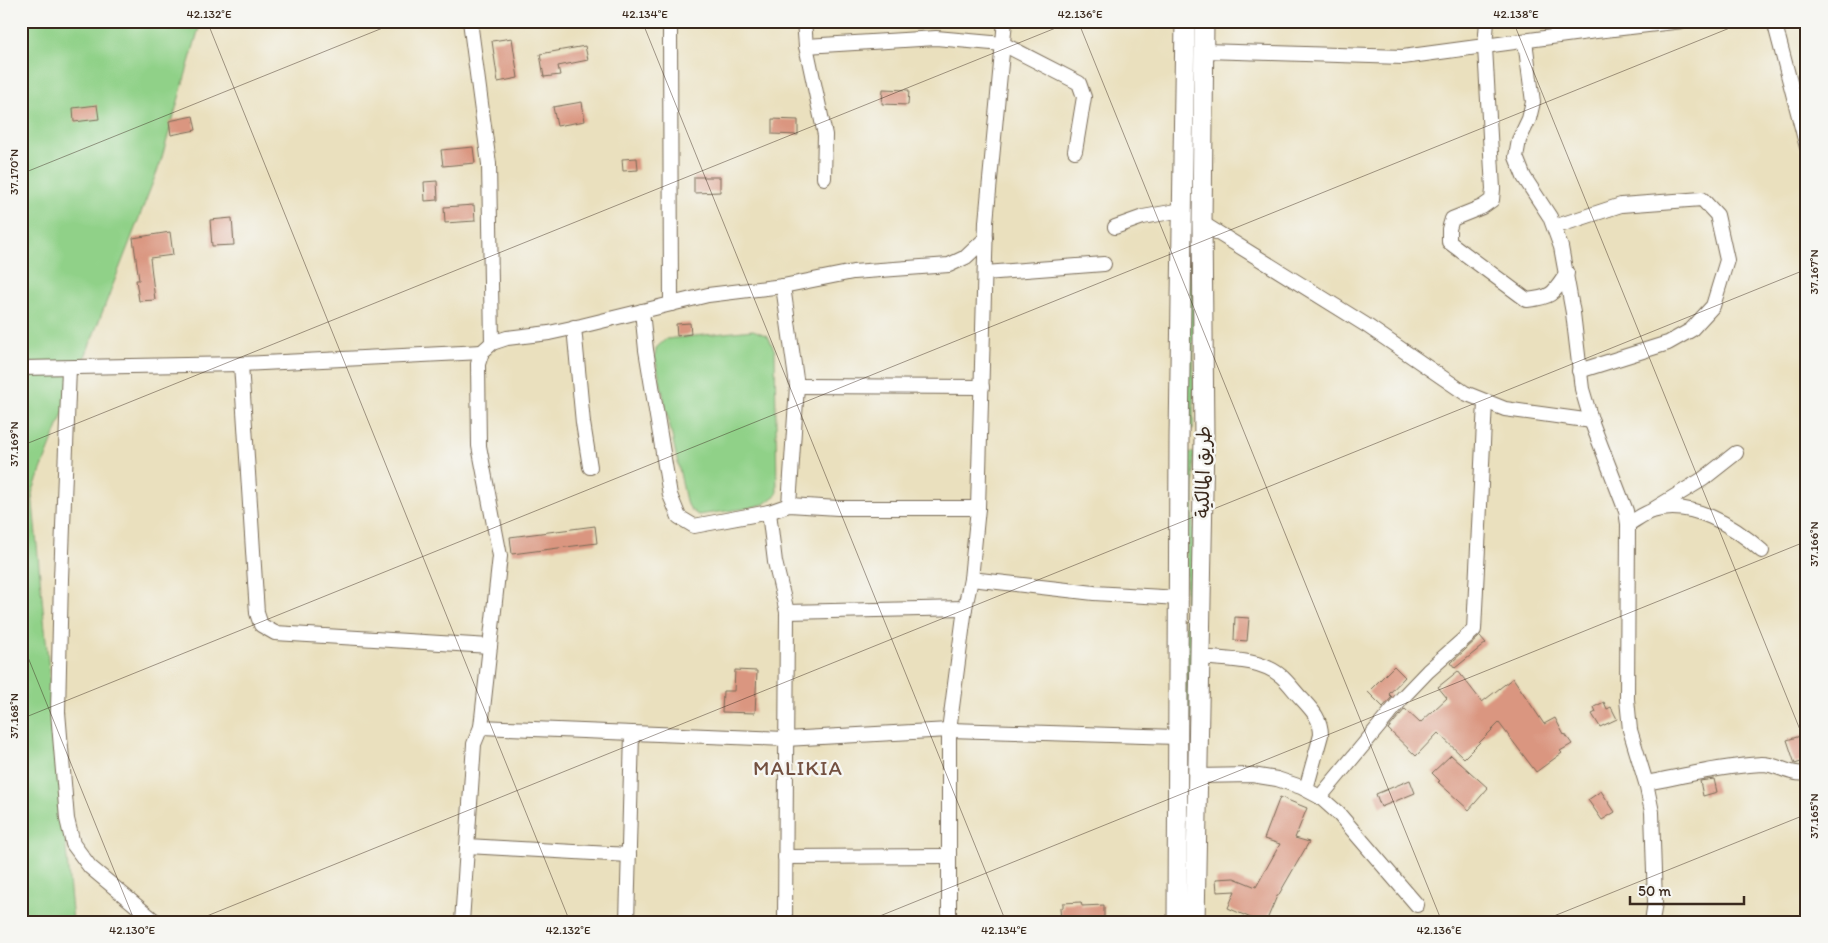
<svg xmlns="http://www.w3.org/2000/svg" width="1828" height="943" font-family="Itim,'Playpen Sans Arabic',sans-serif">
  <rect width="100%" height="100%" fill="#f6f6f2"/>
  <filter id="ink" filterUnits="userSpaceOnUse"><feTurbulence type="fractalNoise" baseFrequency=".02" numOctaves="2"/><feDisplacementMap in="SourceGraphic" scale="10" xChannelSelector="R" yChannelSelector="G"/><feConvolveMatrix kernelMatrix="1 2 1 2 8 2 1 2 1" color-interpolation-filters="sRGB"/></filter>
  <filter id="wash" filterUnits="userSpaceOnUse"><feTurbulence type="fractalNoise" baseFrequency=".0096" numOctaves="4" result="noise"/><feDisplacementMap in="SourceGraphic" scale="20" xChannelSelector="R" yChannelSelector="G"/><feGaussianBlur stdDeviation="1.12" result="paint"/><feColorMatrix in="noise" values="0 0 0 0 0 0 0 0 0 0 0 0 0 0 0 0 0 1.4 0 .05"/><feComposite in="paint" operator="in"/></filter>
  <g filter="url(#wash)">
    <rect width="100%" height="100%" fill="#eae0be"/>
    <g fill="#90d188" stroke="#667e53">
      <path d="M21,21H201L160,164L32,493L73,922H21Z"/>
      <path d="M1191,31H1196L1193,429H1187Z"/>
      <path d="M753,330L768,336L775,351L777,494L764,504L749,508L698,515L691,510L686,501L655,357L656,348L666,339Z"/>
      <path d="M1187,452L1194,453L1190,884H1184Z"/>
    </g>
    <g id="blocks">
      <g fill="#da9680">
        <path d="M512,38L518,78L498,82L492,41Z"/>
        <path d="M585,46L588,60L558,66L560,75L544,77L540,54Z"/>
        <path d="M883,89L909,90L908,105L882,104Z"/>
        <path d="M582,102L585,121L557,126L553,107Z"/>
        <path d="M97,105L99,119L74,122L73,108Z"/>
        <path d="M193,116L196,130L171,135L169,121Z"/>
        <path d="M772,119L798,120V135L772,134Z"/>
        <path d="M473,147L475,163L443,166L441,150Z"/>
        <path d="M637,158L638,170L623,171L622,159Z"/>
        <path d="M694,177H720V192L694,193Z"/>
        <path d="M437,181L438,200L425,201L424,182Z"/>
        <path d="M474,205L475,221L445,223L444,207Z"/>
        <path d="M232,218L234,245L212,246L210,220Z"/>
        <path d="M170,232L173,255L150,258L155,300L139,301L136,280H139L133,238Z"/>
        <path d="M690,323L691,334L677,336L676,324Z"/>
        <path d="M595,526L597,543L512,554L510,537Z"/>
        <path d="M1235,617L1249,618L1247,641L1234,640Z"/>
        <path d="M1480,636L1486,643L1455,668L1451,663Z"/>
        <path d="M1394,666L1405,677L1389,694L1392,697L1383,707L1368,692Z"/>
        <path d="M735,670L757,671L755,713L722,712L723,691H734Z"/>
        <path d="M1458,671L1482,702L1513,678L1544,724L1555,718L1564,735L1565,734L1572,744L1560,751L1562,753L1536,772L1499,723L1464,758L1438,733L1416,756L1388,729L1405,709L1420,723L1447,698L1438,687Z"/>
        <path d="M1604,702L1607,709L1611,707L1617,719L1600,727L1592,714L1596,712L1594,707Z"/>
        <path d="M1807,734V760L1795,764L1787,740Z"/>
        <path d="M1451,755L1488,788L1469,810L1438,782L1440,781L1432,773Z"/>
        <path d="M1714,779L1717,792L1703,796L1700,781Z"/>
        <path d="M1410,780L1415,793L1381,807L1376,794Z"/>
        <path d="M1601,791L1615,812L1602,820L1588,800Z"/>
        <path d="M1280,797L1307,808L1295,838L1309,842L1278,896H1277L1266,922H1260L1228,908L1235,891L1217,892L1216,879L1234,878L1256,887L1280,844L1264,839Z"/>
        <path d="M1081,902L1082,906L1104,905V922H1061L1060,908H1063V903Z"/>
      </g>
    </g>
  </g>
  <g filter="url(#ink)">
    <use href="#blocks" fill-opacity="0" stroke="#786a56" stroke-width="1"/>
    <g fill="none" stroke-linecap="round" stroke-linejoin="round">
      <g stroke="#786a56" stroke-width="16">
        <g id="street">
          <path d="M470,21L489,164L492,343"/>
          <path d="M670,21L671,304"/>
          <path d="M804,21L806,46L936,38L1003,44L1079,83L1084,97L1075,151"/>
          <path d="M1487,21L1485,47L1493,189L1492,200L1482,207L1452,219L1449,229V242L1527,300C1553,297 1553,294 1567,273"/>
          <path d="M1774,21L1807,147"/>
          <path d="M1525,41L1533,102L1529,119L1519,140L1516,157L1524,177L1550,217L1561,247L1573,313L1582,389L1592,423L1626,511L1628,524L1627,699L1630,730L1646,783L1652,812L1655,902L1652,922"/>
          <path d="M806,46L825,135L824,178"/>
          <path d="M1204,51L1403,57L1596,31L1682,21"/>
          <path d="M1202,223L1366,325L1465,393L1505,409L1592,421"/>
          <path d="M1115,227L1143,217L1182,210"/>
          <path d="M1554,227L1621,205L1702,199L1717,215L1727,260L1713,306L1691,330L1668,343L1579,371"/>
          <path d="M986,238L966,257L949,265L853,272L783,286L708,295L581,326L549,333L507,338L492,343L482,352L478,364L479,446L500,556L481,727L785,739L949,730L1177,737"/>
          <path d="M985,273L1104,264"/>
          <path d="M783,286L797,386L789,505"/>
          <path d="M642,311L646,350L670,495L679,517L694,526L769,512L789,505L838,508H978"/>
          <path d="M574,327L583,423L590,467"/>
          <path d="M241,364L257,613L261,625L275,633L490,646"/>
          <path d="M21,368L241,364L482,352"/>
          <path d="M69,368L61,579L58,712L67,819L73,844L90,867L156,922"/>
          <path d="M797,386L982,387"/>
          <path d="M1654,509L1703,479L1736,453"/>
          <path d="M769,512L775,562L787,612L785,922"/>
          <path d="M1628,524C1636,520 1644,513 1652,511C1692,499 1734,526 1762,551"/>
          <path d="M971,579L1094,593L1179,598"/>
          <path d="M787,612L965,608"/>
          <path d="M1200,657C1226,660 1260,658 1281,676C1289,683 1295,692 1302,699C1313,711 1321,719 1321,735L1306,789"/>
          <path d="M1197,776L1252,775L1277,779L1301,787L1320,797L1338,813L1417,905"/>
          <path d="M1646,783C1684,776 1723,766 1762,764C1778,764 1790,776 1807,773"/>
          <path d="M1320,797L1404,696L1428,671L1474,630L1485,402"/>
          <path d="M467,846L629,855"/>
          <path d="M785,857L949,856"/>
          <path d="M462,922L474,744L481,727"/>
          <path d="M627,922L632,733"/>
          <path d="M949,922V730L965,608L971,579L978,508L986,222L1005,21"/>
        </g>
      </g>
      <g stroke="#786a56" stroke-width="21">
        <g id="secondary">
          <path d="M1177,922L1179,438L1185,21"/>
          <path d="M1195,922L1204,438L1202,223L1204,21"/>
        </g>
      </g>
      <use href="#street" stroke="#fff" stroke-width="14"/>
      <use href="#secondary" stroke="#fff" stroke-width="19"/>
    </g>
  </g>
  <path fill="none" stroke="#3b2a1e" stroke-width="1" stroke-opacity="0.45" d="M207,21L570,922M642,21L1006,922M1078,21L1442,922M1513,21L1807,747M21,174L400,21M21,446L1073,21M21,640L135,922M21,719L1747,21M192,922L1807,269M865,922L1807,541M1539,922L1807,814"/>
  <g text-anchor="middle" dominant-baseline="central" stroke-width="5" stroke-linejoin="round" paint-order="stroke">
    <g font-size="19" fill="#3b2a1e" stroke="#f6f6f2">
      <text transform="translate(1203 472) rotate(-89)">طريق المالكية</text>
    </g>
    <g font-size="21" letter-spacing="1" fill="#735040" stroke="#f6f6f2">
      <text x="798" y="767">MALIKIA</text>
    </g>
  </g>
  <rect width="1828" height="943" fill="none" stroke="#f6f6f2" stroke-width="55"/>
  <path d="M1630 896v8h114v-8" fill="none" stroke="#3b2a1e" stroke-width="2.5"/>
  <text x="1638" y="896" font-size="15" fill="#3b2a1e" stroke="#f6f6f2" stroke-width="4" paint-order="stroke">50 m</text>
  <rect x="28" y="28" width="1772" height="888" fill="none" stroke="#3b2a1e" stroke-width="2"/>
  <g font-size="12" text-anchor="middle" fill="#3b2a1e">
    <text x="209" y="18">42.132°E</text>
    <text x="645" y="18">42.134°E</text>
    <text x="1080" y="18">42.136°E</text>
    <text x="1516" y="18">42.138°E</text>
    <text transform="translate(14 172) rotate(-90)" y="4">37.170°N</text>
    <text transform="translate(1814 272) rotate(-90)" y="4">37.167°N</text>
    <text transform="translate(14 444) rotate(-90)" y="4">37.169°N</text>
    <text transform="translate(1814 544) rotate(-90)" y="4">37.166°N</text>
    <text transform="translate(14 716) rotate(-90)" y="4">37.168°N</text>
    <text transform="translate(1814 816) rotate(-90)" y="4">37.165°N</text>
    <text x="132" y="934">42.130°E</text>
    <text x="568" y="934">42.132°E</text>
    <text x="1004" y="934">42.134°E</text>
    <text x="1439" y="934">42.136°E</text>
  </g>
</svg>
